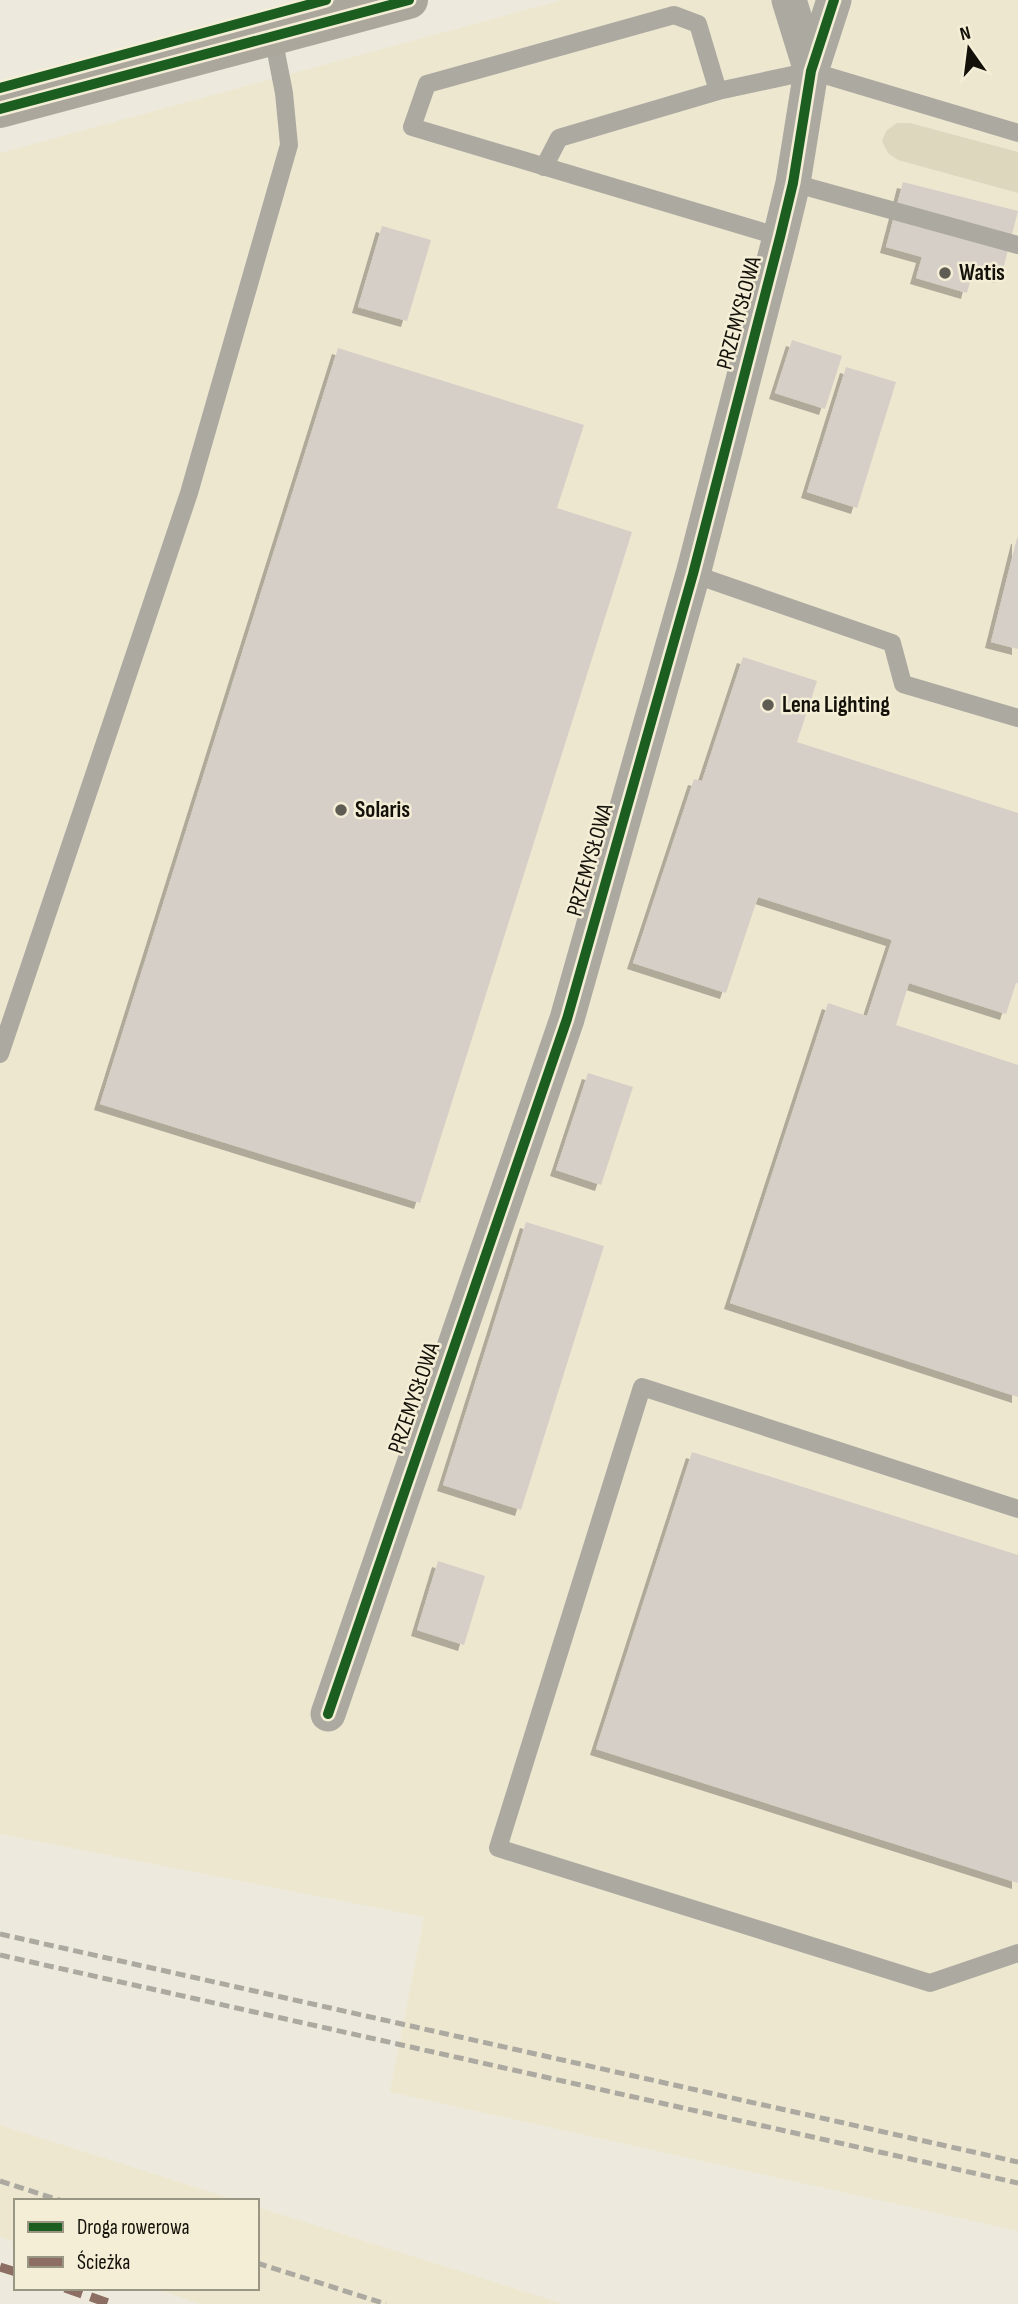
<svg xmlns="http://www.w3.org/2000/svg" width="1018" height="2304" font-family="'Sofia Sans Condensed',sans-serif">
  <defs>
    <filter id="shadow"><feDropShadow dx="-6" dy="6" stdDeviation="0" flood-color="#0004"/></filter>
  </defs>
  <rect width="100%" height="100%" fill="#edeadd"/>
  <g fill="#ede7d0">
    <path d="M562,0H1018V2231L390,2092L424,1917L0,1834V153Z"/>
    <path d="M0,2125L239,2201H16V2242L0,2237Z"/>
    <path d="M257,2207L564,2304H201L154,2288H257Z"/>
  </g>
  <path fill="#ddd7be" d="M897,123H910L1018,152V193L898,160L888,153L882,141L886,131Z"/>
  <g fill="#d5cfc7" filter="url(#shadow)">
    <path d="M903,182L1018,211L1001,277L973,270L967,293L916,278L922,257L886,247Z"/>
    <path d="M382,226L431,240L407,321L358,307Z"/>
    <path d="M792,340L842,356L825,409L775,393Z"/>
    <path d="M338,348L584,425L557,508L632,532L420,1203L100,1104Z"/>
    <path d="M846,367L896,382L857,508L807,492Z"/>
    <path d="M1017,538H1018V649L991,642Z"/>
    <path d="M743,657L817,681L797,742L1018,813V983H1016L1006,1014L909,983L896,1025L1018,1065V1397L730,1303L828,1003L867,1016L892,940L758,897L726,993L633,963L694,779L702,781Z"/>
    <path d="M588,1073L633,1087L601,1185L556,1170Z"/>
    <path d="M526,1222L604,1246L521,1510L443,1485Z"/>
    <path d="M692,1452L1018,1555V1883L596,1749Z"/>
    <path d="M438,1561L485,1576L464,1645L417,1630Z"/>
  </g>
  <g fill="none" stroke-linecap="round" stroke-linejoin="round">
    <g stroke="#aca9a1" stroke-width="18">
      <path d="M718,91L698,24L674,15L427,84L412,127L780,237"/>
      <path d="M544,167L559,138L718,91L811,71L1018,133"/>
      <path d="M793,183L1018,245"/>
      <path d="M693,574L892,643L903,684L1018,718"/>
      <path d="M0,1054L189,493L289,145L284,93L273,37"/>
      <path d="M1018,1509L642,1387L498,1848L930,1983L1018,1953"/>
    </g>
    <g stroke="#aca9a1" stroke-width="35">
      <path d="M789,0L811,71"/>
      <path d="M328,1714L567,1019L693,574L780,237L793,183L811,71L834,0"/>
    </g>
    <path stroke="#aca79d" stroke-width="38" d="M0,109L409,0"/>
    <g stroke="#aca9a1" stroke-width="5" stroke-dasharray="10 5" stroke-linecap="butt">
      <path d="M0,1934L1018,2162"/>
      <path d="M0,1955L1018,2183"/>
      <path d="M0,2181L62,2201"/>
      <path d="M257,2263L386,2304"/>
    </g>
    <g stroke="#8d6e63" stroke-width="9" stroke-dasharray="18 9" stroke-linecap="butt">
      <path d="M0,2267L16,2272"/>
      <path d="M65,2288L111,2304"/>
    </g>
    <g stroke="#f4eed6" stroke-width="15">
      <g id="cycleway">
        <path d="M0,88L326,0"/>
        <path d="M0,109L409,0"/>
        <path d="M328,1714L567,1019L693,574L780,237L793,183L811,71L834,0"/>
      </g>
    </g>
    <use href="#cycleway" stroke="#1b5e20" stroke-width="10"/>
  </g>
  <g fill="#5f5d53" stroke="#f4eed6" stroke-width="2.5">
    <circle cx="945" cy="273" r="7"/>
    <circle cx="768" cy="705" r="7"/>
    <circle cx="341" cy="810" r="7"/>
  </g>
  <g text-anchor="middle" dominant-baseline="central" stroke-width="5" stroke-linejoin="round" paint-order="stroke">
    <g font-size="23" font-weight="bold" fill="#131109" stroke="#f4eed6" text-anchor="start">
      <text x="959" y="273">Watis</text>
      <text x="782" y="705">Lena Lighting</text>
      <text x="355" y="810">Solaris</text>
    </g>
    <g font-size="23" fill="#131109" stroke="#f4eed6">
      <text transform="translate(739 313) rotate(-75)">PRZEMYSŁOWA</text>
      <text transform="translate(590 860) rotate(-74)">PRZEMYSŁOWA</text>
      <text transform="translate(414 1398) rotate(-71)">PRZEMYSŁOWA</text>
    </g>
  </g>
  <rect x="14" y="2199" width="245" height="91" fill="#f4eed6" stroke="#9a9684" stroke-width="2"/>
  <rect x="28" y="2222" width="35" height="10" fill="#1b5e20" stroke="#9a9684" stroke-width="2"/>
  <text x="77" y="2234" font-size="21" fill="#131109">Droga rowerowa</text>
  <rect x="28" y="2257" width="35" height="10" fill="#8d6e63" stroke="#9a9684" stroke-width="2"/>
  <text x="77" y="2269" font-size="21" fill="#131109">Ścieżka</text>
  <g transform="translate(969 49) rotate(346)" stroke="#f4eed6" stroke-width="5" paint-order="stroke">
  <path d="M0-5L12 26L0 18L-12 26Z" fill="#131109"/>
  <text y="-10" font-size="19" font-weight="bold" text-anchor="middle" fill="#131109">N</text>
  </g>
</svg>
